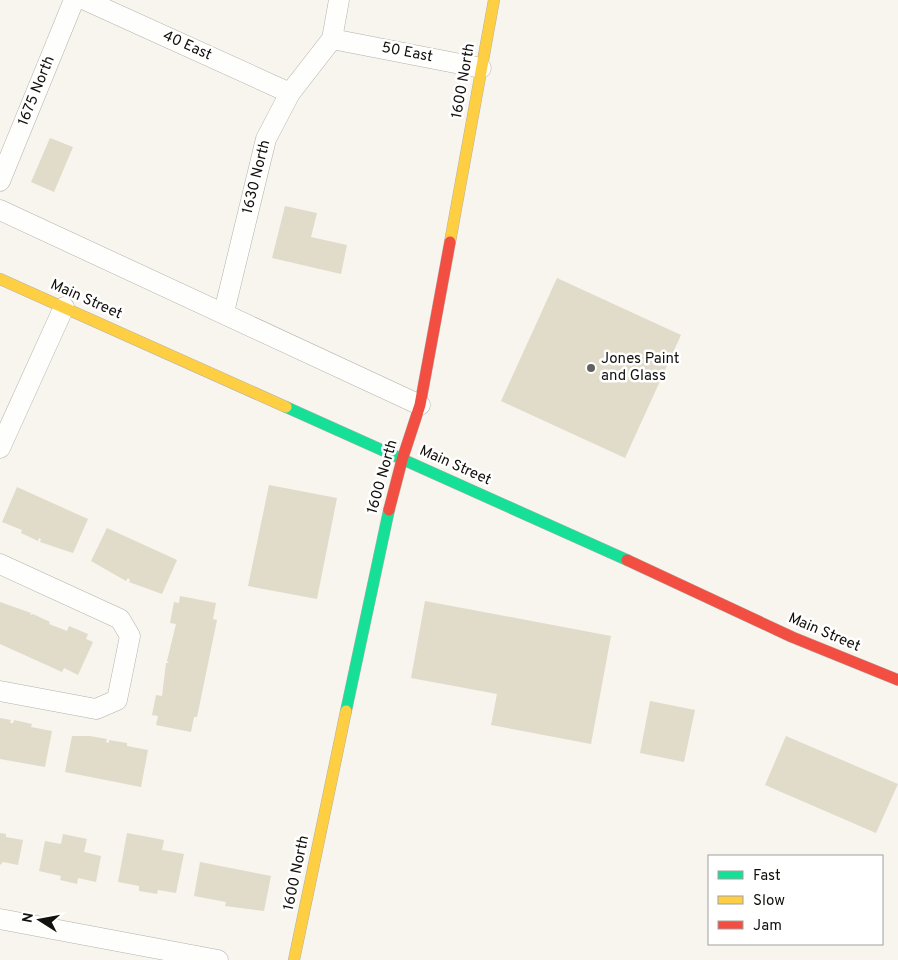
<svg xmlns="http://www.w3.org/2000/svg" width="898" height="960" font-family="Overpass,sans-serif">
  <rect width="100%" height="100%" fill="#f8f5ee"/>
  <g fill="#e1dbca">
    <path d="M50,138L73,147L54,192L31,182Z"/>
    <path d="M285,206L317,213L311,237L347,245L341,274L272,258Z"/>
    <path d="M557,278L681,335L625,458L501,401Z"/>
    <path d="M269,485L337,498L317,599L248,586Z"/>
    <path d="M17,487L88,519L73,553L40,542L41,539L39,538L38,541L21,533L22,530L2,522Z"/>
    <path d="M107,528L177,560L162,594L129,582L130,580L128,578L126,581L91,561Z"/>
    <path d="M180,596L216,603L213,619L217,620L197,717H194L191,732L156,725L158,716L152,715L156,695L162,696L166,663H169L167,661L176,624L170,623L174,602L179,603Z"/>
    <path d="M425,601L611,636L591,744L491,725L497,694L411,678Z"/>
    <path d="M0,602L31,613L30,615L33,614L50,622L49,624L67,631L69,626L88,634L86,639L93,642L78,675L64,668L62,672L0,644Z"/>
    <path d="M650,701L695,710L684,762L640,753Z"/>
    <path d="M0,718L11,720L10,723H13L14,720L32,724L31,727L52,731L45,767L0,759Z"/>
    <path d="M72,736H90L107,739L106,742L109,743V740L127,743V746L148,750L141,787L65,772Z"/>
    <path d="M786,736L898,784L876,833L765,785Z"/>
    <path d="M0,833L6,834V837L23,840L18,865L3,862L0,865Z"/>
    <path d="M127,833L164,840L162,850L184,854L176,893L158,890L157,894L139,891V886L118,882Z"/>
    <path d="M63,834L87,839L84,852L101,856L96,882L78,878L77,884L60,880L61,876L39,871L45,841L61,844Z"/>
    <path d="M200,862L271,876L264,911L225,906L226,902L194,896Z"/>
  </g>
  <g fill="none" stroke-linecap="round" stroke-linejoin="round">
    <g stroke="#b3b1ab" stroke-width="21">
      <g id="street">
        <path d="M85,0L290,93"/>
        <path d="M332,39L481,68"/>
        <path d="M0,181L74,0"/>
        <path d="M0,210L420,405"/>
        <path d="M224,312L266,139L290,93L332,39L339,0"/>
        <path d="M0,448L64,307"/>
        <path d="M0,564L120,619L130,636L117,700L96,709L0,691"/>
        <path d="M0,919L218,960"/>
      </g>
    </g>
    <g stroke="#b3b1ab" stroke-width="12">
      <g id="fast">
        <path d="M286,407L627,560"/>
        <path d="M346,711L389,510"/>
      </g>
    </g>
    <g stroke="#b3b1ab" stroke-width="12">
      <g id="slow">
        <path d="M450,242L494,0"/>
        <path d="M0,279L286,407"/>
        <path d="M294,960L346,711"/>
      </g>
    </g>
    <g stroke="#b3b1ab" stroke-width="12">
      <g id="jam">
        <path d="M389,510L402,460L420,405L450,242"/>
        <path d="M627,560L792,637L898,680"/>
      </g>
    </g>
    <use href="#street" stroke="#fefefc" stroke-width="20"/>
    <use href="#fast" stroke="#16e098" stroke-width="11"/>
    <use href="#slow" stroke="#ffcf43" stroke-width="11"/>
    <use href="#jam" stroke="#f24e42" stroke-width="11"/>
  </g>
  <circle fill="#62615c" stroke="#fff" stroke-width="2" cx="591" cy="368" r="5"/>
  <g text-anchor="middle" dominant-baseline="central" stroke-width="5" stroke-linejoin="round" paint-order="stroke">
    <g font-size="15" fill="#12110d" stroke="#fff">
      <text transform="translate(187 46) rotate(24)">40 East</text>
      <text transform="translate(407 53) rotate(11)">50 East</text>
      <text transform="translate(464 81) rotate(-80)">1600 North</text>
      <text transform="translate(37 91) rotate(-68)">1675 North</text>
      <text transform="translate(257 177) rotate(-76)">1630 North</text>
      <text transform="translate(86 300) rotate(24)">Main Street</text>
      <text transform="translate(455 466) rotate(24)">Main Street</text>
      <text transform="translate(383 477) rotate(-74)">1600 North</text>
      <text transform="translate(824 633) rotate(23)">Main Street</text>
      <text transform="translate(297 873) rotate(-78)">1600 North</text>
    </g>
    <g font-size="15" fill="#12110d" stroke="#fff" text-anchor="start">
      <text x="601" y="359">Jones Paint<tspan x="601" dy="17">and Glass</tspan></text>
    </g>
  </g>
  <rect x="708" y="855" width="175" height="90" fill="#ffffff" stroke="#a0a09e"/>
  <rect x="718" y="871" width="25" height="8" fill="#16e098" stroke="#a0a09e"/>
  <text x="753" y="880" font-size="15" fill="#12110d">Fast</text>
  <rect x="718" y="896" width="25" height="8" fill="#ffcf43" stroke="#a0a09e"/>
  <text x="753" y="905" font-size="15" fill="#12110d">Slow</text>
  <rect x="718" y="921" width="25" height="8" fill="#f24e42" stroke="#a0a09e"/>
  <text x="753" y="930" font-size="15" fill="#12110d">Jam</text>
  <g transform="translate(40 920) rotate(281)" stroke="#ffffff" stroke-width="4" paint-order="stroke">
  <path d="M0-4L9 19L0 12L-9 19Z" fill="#12110d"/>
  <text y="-8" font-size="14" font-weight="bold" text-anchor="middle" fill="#12110d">N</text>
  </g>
</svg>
